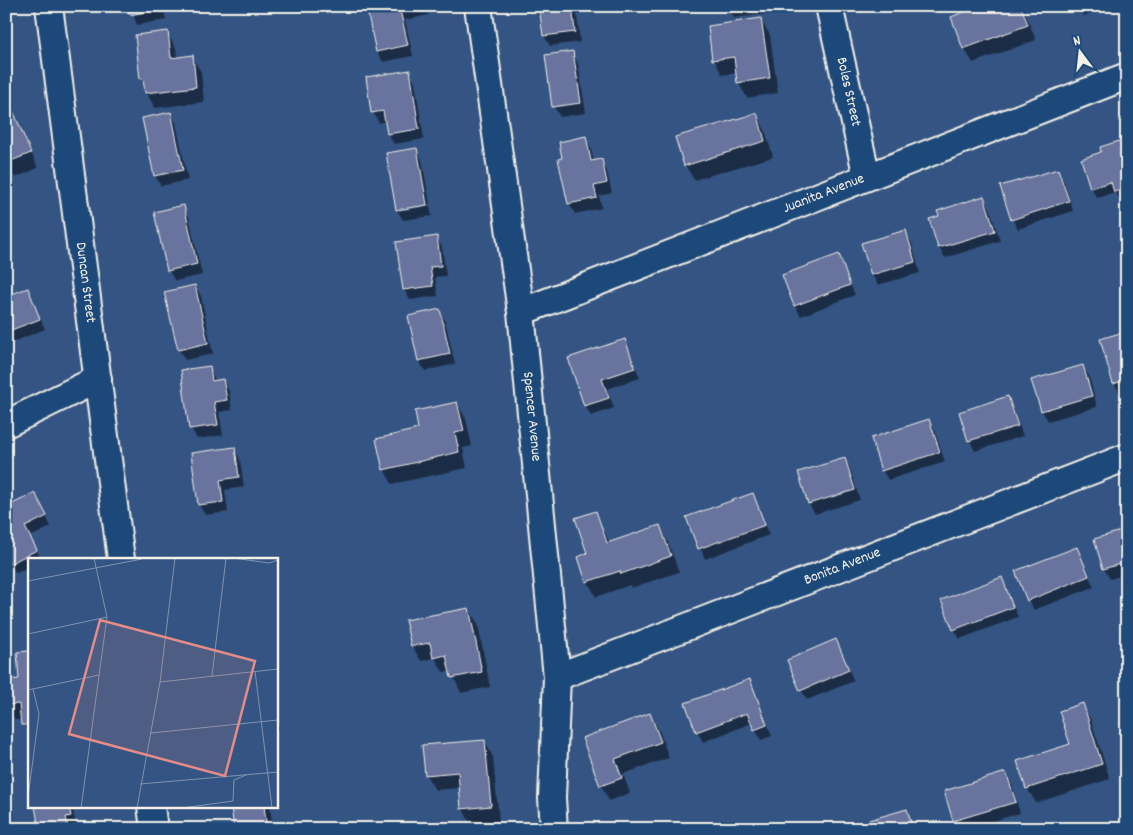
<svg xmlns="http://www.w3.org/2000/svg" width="1133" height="835" font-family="Dekko,sans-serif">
  <rect width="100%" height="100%" fill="#345584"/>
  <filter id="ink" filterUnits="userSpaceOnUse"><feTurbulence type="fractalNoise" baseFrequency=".02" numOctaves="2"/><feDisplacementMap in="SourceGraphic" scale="10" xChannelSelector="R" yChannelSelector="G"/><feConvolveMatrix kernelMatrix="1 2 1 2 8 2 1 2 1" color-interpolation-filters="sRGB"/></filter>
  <g filter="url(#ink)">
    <g fill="#0007">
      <path d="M130,6H163L166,20L137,25Z"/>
      <path d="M367,6H427L428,15L405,20L413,56L383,62L377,52Z"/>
      <path d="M540,6H576L580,42L550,46L544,36Z"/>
      <path d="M728,6H764L765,14L734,18Z"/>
      <path d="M983,6H1033L1024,10L1036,40L973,63L964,48Z"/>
      <path d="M1078,6H1114L1083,16Z"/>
      <path d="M761,20L770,35L778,93L747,98L738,82L737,73L722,75L714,59Z"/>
      <path d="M167,33L176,48L177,58L192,57L201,72L204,102L155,108L146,92L141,79Z"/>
      <path d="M572,53L578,63L586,113L560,117L554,107Z"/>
      <path d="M409,72L415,82L424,139L394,144L388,134L386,121L379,123L373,112Z"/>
      <path d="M6,94L38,168L15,178L6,161Z"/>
      <path d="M170,113L176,123L188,180L161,186L155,176Z"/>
      <path d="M757,115L765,130L773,157L694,180L685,165Z"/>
      <path d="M585,138L591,148L594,162L601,160L607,171L612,193L599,196L602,208L575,214L569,204L560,160L564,159Z"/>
      <path d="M1125,141L1127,200L1121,202L1115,192L1097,198L1091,188L1082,159L1103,153Z"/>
      <path d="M417,150L422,160L430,204L399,209V211L430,206L432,216L403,220L397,210L388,154Z"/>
      <path d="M1058,171L1064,181L1073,211L1018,229L1012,219Z"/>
      <path d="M984,198L990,208L1000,241L945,258L939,248Z"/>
      <path d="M183,207L189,217L202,275L175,281L169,271L155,213Z"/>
      <path d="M905,231L911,241L920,273L878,285L872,275L863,244Z"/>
      <path d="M436,237L442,247L446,276L435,277L438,296L410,300L404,290L397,243Z"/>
      <path d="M838,256L855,295L801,316L795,306Z"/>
      <path d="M195,286L201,296L213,354L185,360L179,350L166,293Z"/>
      <path d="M27,289L45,329L6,345V298Z"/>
      <path d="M439,310L445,320L455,364L425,371L419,361Z"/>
      <path d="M1127,332V398L1123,399L1114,383Z"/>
      <path d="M625,340L640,378L607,389L614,408L591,416L585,406L569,359Z"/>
      <path d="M1083,366L1089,376L1097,407L1048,421L1042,411L1033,381Z"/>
      <path d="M209,367L216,382L223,380L229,391L232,410L219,412L223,435L197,439L191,428Z"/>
      <path d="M1008,397L1013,408L1023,436L975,451L970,441L960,413Z"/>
      <path d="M457,403L466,419L472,446L463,448L467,468L392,484L384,469L420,430Z"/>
      <path d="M929,421L935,431L945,462L888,480L882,470Z"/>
      <path d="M235,449L240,459L244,487L225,490L228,512L205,515L199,505L192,454Z"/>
      <path d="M845,459L850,469L860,500L815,514L809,504L800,473Z"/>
      <path d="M752,494L769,535L705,559L688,518Z"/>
      <path d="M41,505L51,527L30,537L41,559H29V567L16,573L10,563L6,509Z"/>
      <path d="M595,512L610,544L660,526L668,542L679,572L631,588L630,585L596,597L588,582L579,557L589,554Z"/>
      <path d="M1127,530V574L1110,579L1104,569Z"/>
      <path d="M1076,548L1094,587L1034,610L1028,600Z"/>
      <path d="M1002,579L1018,617L960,639L954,629Z"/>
      <path d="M469,609L478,624L490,687L461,693L451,671L443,672L435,658L421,661L412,646L407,621Z"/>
      <path d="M836,641L854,681L807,700L801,690Z"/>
      <path d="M29,652V735L22,720H15L6,702L21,680Z"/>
      <path d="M750,681L772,736L761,740L752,723L703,742L697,731Z"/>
      <path d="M1082,705L1091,720L1110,779L1036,803L1027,788L1071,744Z"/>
      <path d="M276,713L279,729H276Z"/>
      <path d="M650,715L659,730L669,758L623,774L630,793L609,801L601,785L584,738Z"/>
      <path d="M485,741L493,757L499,821L471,824L462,808L460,788L435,790L426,775Z"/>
      <path d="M1006,774L1012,784L1020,813L967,829H959L946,792Z"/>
      <path d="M36,806H72L76,826L71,829H40Z"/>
      <path d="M232,806H270L273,829H235Z"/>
      <path d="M906,811L914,829H847Z"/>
    </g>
    <g fill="#67739e" stroke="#f4f1e8">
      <path d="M128,6H160L161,9L130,15Z"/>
      <path d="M366,6H415L400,10L408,45L376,52Z"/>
      <path d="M539,6H572L575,32L543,36Z"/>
      <path d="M979,6H1021L1028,25L963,49L951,17Z"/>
      <path d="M761,18L770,78L737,83L734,57L712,60L708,26Z"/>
      <path d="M168,31L171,58L193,55L196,87L145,93L143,79H140L135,35Z"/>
      <path d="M573,51L581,103L552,107L545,55Z"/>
      <path d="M410,70L419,129L387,134L383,111L371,113L366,77Z"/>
      <path d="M6,94L31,153L6,163Z"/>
      <path d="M171,112L183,170L154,176L142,118Z"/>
      <path d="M757,113L765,141L684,166L675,137Z"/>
      <path d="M586,136L591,161L602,159L607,183L594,186L597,198L568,204L558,159L562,158L559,142Z"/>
      <path d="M1126,139L1127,188L1114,192L1111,182L1090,188L1081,159L1101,152L1100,147Z"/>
      <path d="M417,148L427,205L396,210L386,153Z"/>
      <path d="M1058,169L1069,201L1011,220L1000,186Z"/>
      <path d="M984,196L995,231L938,248L929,219L939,216L937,211Z"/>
      <path d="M184,205L197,264L167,271L154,212Z"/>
      <path d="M906,230L915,262L871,275L861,243Z"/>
      <path d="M437,236L441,266L430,267L433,286L403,290L396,242Z"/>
      <path d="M839,254L850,285L794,306L782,275Z"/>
      <path d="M195,285L208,343L178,350L164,292Z"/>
      <path d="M28,288L40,319L6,332V296Z"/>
      <path d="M440,309L450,354L418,361L408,316Z"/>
      <path d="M1127,331V380L1113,384L1100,339Z"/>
      <path d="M625,339L635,368L602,379L609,398L584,406L568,358Z"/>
      <path d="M1083,365L1092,396L1041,411L1031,380Z"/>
      <path d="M210,366L212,381L223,379L227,400L214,402L218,425L189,429L181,370Z"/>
      <path d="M1008,396L1018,426L968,441L959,412Z"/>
      <path d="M457,402L464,431L455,433L459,452L383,470L376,439L418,429L415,411Z"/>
      <path d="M929,419L940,452L881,471L871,438Z"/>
      <path d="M235,447L239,477L220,480L223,502L198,505L191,453Z"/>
      <path d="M845,458L855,490L808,504L798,472Z"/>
      <path d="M35,493L47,516L25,527L37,550L9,564L6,558V507Z"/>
      <path d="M753,493L765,525L698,549L686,517Z"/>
      <path d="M596,511L607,543L660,525L671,556L621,574L620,571L586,582L578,557L587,553L575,518Z"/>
      <path d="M1127,529V562L1103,569L1094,539Z"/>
      <path d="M1077,547L1089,576L1027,601L1015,571Z"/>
      <path d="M1002,577L1013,607L953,630L941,600Z"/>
      <path d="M469,608L482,672L451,678L446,655L433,658L430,643L411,646L405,620Z"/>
      <path d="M836,639L849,670L800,691L787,660Z"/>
      <path d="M29,651V725H21L19,704L6,705V680L19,679L17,652Z"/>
      <path d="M750,679L767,725L754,730L747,713L696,732L685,703Z"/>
      <path d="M1083,703L1102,764L1026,789L1017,761L1070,744L1059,711Z"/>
      <path d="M650,713L661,742L615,759L622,778L600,786L582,738Z"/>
      <path d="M485,740L491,806L461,809L458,772L425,775L422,745Z"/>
      <path d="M1006,772L1016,802L953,821L944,791Z"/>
      <path d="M35,806H69L71,816L66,817L68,829H39Z"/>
      <path d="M231,806H264L267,829H234Z"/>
      <path d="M907,809L913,829H846L845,827Z"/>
    </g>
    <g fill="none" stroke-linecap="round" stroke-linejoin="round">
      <g stroke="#f4f1e8" stroke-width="30">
        <g id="minor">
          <path id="s1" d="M49,6L121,559"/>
          <path id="s2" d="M478,6L521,312L557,677L552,798L554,829"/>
          <path id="s3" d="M829,6L867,177"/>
          <path id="s4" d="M521,312L1127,76"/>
          <path d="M6,424L98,379"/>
          <path id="s5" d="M557,677L1127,457"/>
          <path d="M151,806L154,829"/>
        </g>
      </g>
      <use href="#minor" stroke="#1f4a7a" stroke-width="26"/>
    </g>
  </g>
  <g text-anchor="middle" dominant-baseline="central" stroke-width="4" stroke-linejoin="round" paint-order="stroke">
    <g font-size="15" fill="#f4f1e8" stroke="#1f4a7a">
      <text stroke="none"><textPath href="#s3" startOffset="88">Boles Street</textPath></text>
      <text stroke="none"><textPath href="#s4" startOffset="325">Juanita Avenue</textPath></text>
      <text stroke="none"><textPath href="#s1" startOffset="279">Duncan Street</textPath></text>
      <text stroke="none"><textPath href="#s2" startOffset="414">Spencer Avenue</textPath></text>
      <text stroke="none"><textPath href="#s5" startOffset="306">Bonita Avenue</textPath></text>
    </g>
  </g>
  <g transform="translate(28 558)">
    <rect width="250" height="250" fill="#345584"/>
    <path fill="none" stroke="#8193ac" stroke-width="1" d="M205,0L241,5L250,2M0,23L114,1M0,76L79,59M227,113L244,250M184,118L198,0M132,124L250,111M0,132L71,117M123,175L250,162M112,226L250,214M0,239L11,156L5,131M53,250L79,59L66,0M109,250L132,124L147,0M154,250L205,243L206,222L218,217"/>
    <path fill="#e58c88" fill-opacity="0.15" stroke="#e58c88" stroke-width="2.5" d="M72,62L227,103L197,218L41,176Z"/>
    <rect width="250" height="250" fill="none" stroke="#f4f1e8" stroke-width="2.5"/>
  </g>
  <rect width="1133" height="835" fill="none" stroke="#1f4a7a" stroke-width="25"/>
  <rect x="12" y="12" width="1108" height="810" fill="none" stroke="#f4f1e8" stroke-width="2" filter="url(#ink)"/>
  <g transform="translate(1080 52) rotate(345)" stroke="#1f4a7a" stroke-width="4" paint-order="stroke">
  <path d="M0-4L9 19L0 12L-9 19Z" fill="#f4f1e8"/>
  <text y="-8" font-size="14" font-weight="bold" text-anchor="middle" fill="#f4f1e8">N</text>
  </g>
</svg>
